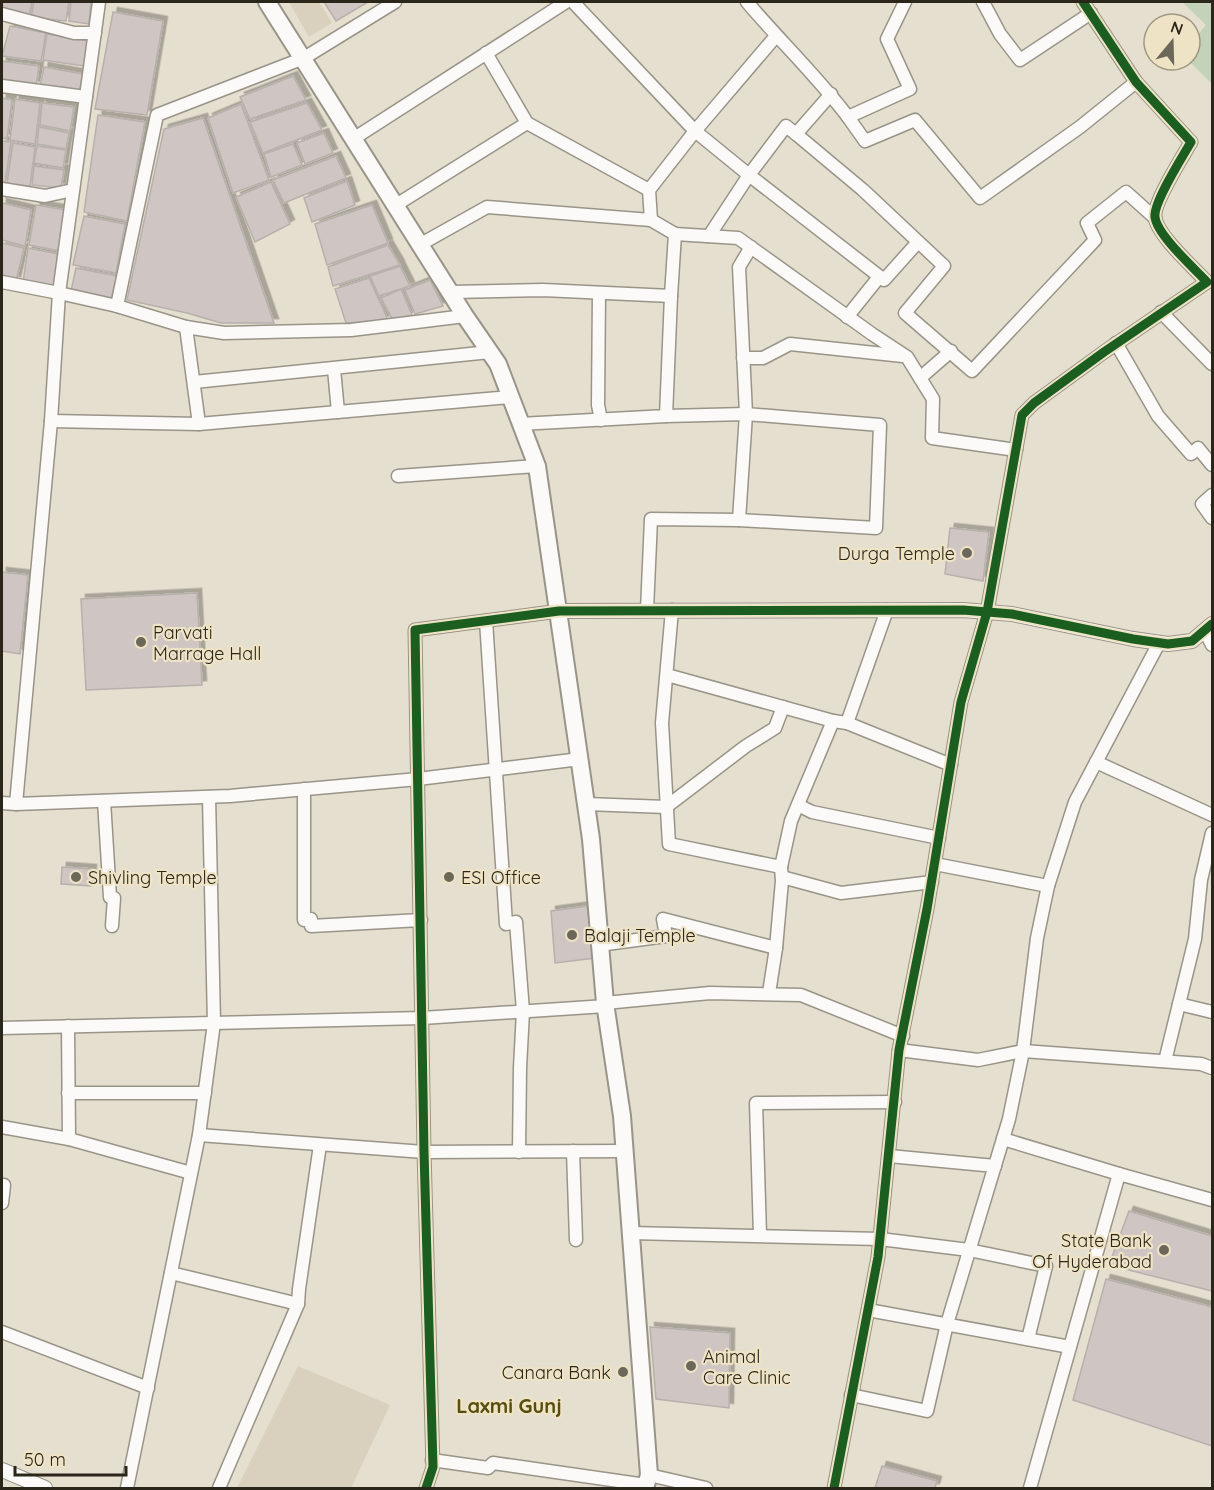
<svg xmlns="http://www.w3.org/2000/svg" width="1214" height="1490" font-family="Quicksand,sans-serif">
  <defs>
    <filter id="shadow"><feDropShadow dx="4.5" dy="-4.5" stdDeviation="0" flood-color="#0004"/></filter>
  </defs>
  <rect width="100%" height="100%" fill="#e5dfcf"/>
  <g fill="#dad0be">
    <path d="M289,2H319L332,23L309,37Z"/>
    <path d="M298,1366L390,1405L351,1488H237Z"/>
  </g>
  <path fill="#c4d2b9" d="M1182,2H1212V84L1188,60H1190V44L1206,25Z"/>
  <g fill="#cfc5c2" stroke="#b7b0ac" stroke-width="1.5" filter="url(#shadow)">
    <path d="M3,2H32L29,17L2,9Z"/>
    <path d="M34,2H69L66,21L31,17Z"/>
    <path d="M71,2H91L89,24L69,21Z"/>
    <path d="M324,2H368L336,21Z"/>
    <path d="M113,12L163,21L147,115L95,109Z"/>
    <path d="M10,26L46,33L41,61L2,56Z"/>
    <path d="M47,34L88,41L84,66L43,60Z"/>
    <path d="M2,61L39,66L36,86L2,82Z"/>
    <path d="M44,67L83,74L79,93L40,87Z"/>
    <path d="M293,76L306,100L250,119L240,97Z"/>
    <path d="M2,98L12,100L7,139L2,138Z"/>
    <path d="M15,99L40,103L35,144L10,140Z"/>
    <path d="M42,103L74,107L70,131L40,125Z"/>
    <path d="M307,103L322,130L263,153L250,122Z"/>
    <path d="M241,104L269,180L233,193L208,118Z"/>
    <path d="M98,115L145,122L127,221L84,212Z"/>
    <path d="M203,118L274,323H221L187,313L127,300L164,129Z"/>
    <path d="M39,127L69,133L66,149L37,144Z"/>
    <path d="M324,133L333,153L305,164L297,143Z"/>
    <path d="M2,141L11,142L5,184L2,183Z"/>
    <path d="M13,143L35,147L30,186L7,184Z"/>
    <path d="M293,144L302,165L271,177L264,154Z"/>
    <path d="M37,146L66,150L63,168L34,163Z"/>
    <path d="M336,156L346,178L284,203L273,180Z"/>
    <path d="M34,166L64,170L61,188L32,185Z"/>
    <path d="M347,181L355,205L312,222L304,198Z"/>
    <path d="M271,182L290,224L255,242L236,197Z"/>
    <path d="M2,203L31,210L25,246L2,240Z"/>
    <path d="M36,205L66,210L60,251L29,245Z"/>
    <path d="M372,205L388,243L327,265L315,224Z"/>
    <path d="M84,216L125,224L116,273L73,265Z"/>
    <path d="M2,243L24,248L16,281L2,278Z"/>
    <path d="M388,245L400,265L333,286L328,267Z"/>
    <path d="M28,248L58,254L54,288L23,282Z"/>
    <path d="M400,266L410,286L379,296L370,276Z"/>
    <path d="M76,268L117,276L111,299L71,291Z"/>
    <path d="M369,278L388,320L346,323L335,289Z"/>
    <path d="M430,280L443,306L415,314L405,290Z"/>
    <path d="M401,289L412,315L394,322L381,298Z"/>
    <path d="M950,528L989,532L983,581L945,574Z"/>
    <path d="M2,572L28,575L20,654L2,651Z"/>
    <path d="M197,593L202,685L86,690L81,599Z"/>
    <path d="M62,867L92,869L91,886L61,884Z"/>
    <path d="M587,906L595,958L555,963L551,911Z"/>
    <path d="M1129,1211L1212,1236V1291L1109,1265Z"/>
    <path d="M1106,1279L1212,1307V1446L1073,1400Z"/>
    <path d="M650,1327L730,1333L729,1408L656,1399Z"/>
    <path d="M882,1466L937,1481L935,1488H875Z"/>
  </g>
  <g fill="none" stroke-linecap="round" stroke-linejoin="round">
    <g stroke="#999488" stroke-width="15">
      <g id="minor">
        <path d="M99,2L59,293L51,421L16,804L230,796L418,779L580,759"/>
        <path d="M573,2L695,131L749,175L709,236"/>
        <path d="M747,2C780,41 817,76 848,117L910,89L887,39L905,2"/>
        <path d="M983,2L1000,34L1020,60L1091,13"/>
        <path d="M2,14L74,33H95"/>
        <path d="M486,53L527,123"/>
        <path d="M2,86L86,97"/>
        <path d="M831,94L796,134L863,190L944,266L905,313L972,371L1095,240L1087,223L1126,192L1155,218"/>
        <path d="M848,117L865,141L915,120L980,198L1080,127L1136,82"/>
        <path d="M796,134L786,126L749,175L884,280L918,242"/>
        <path d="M353,139L566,2"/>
        <path d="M2,189L45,196L73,190"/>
        <path d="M396,205L527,123L649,190"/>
        <path d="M675,234L738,238L872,334L907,357L933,399L932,438L1016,450"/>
        <path d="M421,244L487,207L651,220"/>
        <path d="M2,282L59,293L117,306L186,327L224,333L351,330L465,316"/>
        <path d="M452,292L543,290L671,296L666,416L520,424"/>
        <path d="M599,293L598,405L601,420"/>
        <path d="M671,296L675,234L651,220L649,190L695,131L776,36"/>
        <path d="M117,306L157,115L304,58L395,2"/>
        <path d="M1161,312L1212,364"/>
        <path d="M847,317L879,277"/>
        <path d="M1116,343L1158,416L1191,454L1198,448L1212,465"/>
        <path d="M743,358H763L790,344L903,356"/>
        <path d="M334,369L338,412"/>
        <path d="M920,378L951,351"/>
        <path d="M194,382L490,352"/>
        <path d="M51,421L199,424L186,327"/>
        <path d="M199,424L510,397"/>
        <path d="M398,476L537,466"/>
        <path d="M1212,495L1202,504L1212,518"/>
        <path d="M739,520L876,528L880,425L746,414L739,267L751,247"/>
        <path d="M647,610L651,519L739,520L746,414L666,416"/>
        <path d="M672,610L662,723L669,844L781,867L791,821L833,721L847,723L887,610"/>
        <path d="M486,621L506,924L516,922L523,1011L520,1068L519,1152"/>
        <path d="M1205,631L1212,645"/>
        <path d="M667,675L833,721"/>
        <path d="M847,723L951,765"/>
        <path d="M1096,762L1212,815"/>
        <path d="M304,789V920L311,919V926L421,920"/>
        <path d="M104,801L110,897L114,898L112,926"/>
        <path d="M2,803L16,804"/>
        <path d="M586,804L666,807L746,746L775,728L783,707"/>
        <path d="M798,805L812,812L939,838"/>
        <path d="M935,864L1048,886"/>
        <path d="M782,877L841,893L932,882"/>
        <path d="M599,945L666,936L663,919L776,948L782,881L781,867"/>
        <path d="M769,993L776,948"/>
        <path d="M605,1003L710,993L801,995L903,1036"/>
        <path d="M1179,1004L1212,1012"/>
        <path d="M2,1028L422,1018L606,1006"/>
        <path d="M899,1050L978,1060L1023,1051L1201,1064L1212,1068"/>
        <path d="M1165,1061L1195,939L1201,880L1212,833"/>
        <path d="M68,1093H205"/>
        <path d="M2,1127L69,1139L68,1026"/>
        <path d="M199,1135L424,1152L625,1151"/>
        <path d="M69,1139L191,1173"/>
        <path d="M1003,1139L1119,1174"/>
        <path d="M573,1151L576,1240"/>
        <path d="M889,1156L995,1166"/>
        <path d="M2,1203L4,1185"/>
        <path d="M631,1233L880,1239L969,1250L1046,1266L1028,1339"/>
        <path d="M760,1235L756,1103L895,1102"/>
        <path d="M171,1273L298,1304L219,1488"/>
        <path d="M298,1304L299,1289L320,1145"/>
        <path d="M868,1310L1070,1347"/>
        <path d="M2,1332L148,1388"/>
        <path d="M851,1395L927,1411L947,1324L1009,1119L1023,1051L1037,938L1048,886L1075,802L1159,643"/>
        <path d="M432,1460L488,1468L493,1463L646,1485"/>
        <path d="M649,1475L706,1488"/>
        <path d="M127,1488L199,1135L214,1023L209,797"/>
        <path d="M426,1488L433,1467L424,1152L415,630L559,611"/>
        <path d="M834,1488L878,1257L899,1050L927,909L961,702L987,612L1022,415L1034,403L1104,352L1207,282C1194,268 1157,235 1155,217C1153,203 1183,156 1191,142L1136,82L1083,2"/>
        <path d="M1030,1488L1119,1174L1212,1200"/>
      </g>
    </g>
    <g stroke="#999488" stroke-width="16">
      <g id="tertiary">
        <path d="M559,611L963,610L1012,614L1133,639L1168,644L1192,641L1212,624"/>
        <path d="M2,1470L45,1488"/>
      </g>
    </g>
    <g stroke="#999488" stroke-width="20">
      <path id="secondary" d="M267,2L465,316L498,364L537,466L591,839L605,1003L622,1116L649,1475L645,1488"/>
    </g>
    <use href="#minor" stroke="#fbfaf8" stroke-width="12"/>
    <use href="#tertiary" stroke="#fbfaf8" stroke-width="14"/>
    <use href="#secondary" stroke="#fbfaf8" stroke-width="16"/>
    <g stroke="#efe3c5" stroke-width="13">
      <g id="cycleway">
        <path d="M426,1488L433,1467L424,1152L415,630L559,611L963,610L1012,614L1133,639L1168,644L1192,641L1212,624"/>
        <path d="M834,1488L878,1257L899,1050L927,909L961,702L987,612L1022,415L1034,403L1104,352L1207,282C1194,268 1157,235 1155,217C1153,203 1183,156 1191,142L1136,82L1083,2"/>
      </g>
    </g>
    <use href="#cycleway" stroke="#1b5e20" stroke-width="9"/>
  </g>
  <g fill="#6b6759" stroke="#efe3c5" stroke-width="2">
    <circle cx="967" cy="553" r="6"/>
    <circle cx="141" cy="642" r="6"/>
    <circle cx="76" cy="877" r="6"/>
    <circle cx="449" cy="877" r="6"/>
    <circle cx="572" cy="935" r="6"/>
    <circle cx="1164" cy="1250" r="6"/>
    <circle cx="691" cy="1366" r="6"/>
    <circle cx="623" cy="1372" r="6"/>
  </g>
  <g text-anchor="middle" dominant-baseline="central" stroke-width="4.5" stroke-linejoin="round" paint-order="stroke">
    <g font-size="18" fill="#2a261a" stroke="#efe3c5" text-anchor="start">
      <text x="955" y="553" text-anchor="end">Durga Temple</text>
      <text x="153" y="632">Parvati<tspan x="153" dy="21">Marrage Hall</tspan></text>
      <text x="88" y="877">Shivling Temple</text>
      <text x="461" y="877">ESI Office</text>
      <text x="584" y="935">Balaji Temple</text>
      <text x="1152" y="1240" text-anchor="end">State Bank<tspan x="1152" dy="21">Of Hyderabad</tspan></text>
      <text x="703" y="1356">Animal<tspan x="703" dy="21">Care Clinic</tspan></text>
      <text x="611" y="1372" text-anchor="end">Canara Bank</text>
    </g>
    <g font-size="20" font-weight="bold" fill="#564d0e" stroke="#efe3c5">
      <text x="509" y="1405">Laxmi Gunj</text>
    </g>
  </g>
  <rect width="1214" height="1490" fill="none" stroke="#2a261a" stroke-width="6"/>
  <g transform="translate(1172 42) rotate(19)"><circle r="28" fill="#efe3c5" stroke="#a09781" stroke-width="1.5"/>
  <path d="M0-4.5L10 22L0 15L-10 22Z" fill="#6b6759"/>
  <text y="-9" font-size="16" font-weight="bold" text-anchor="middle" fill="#2a261a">N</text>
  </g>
  <path d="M15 1466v9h111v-9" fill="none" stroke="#2a261a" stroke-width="3"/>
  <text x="24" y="1466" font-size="18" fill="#2a261a" stroke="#efe3c5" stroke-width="4.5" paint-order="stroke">50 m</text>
</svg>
